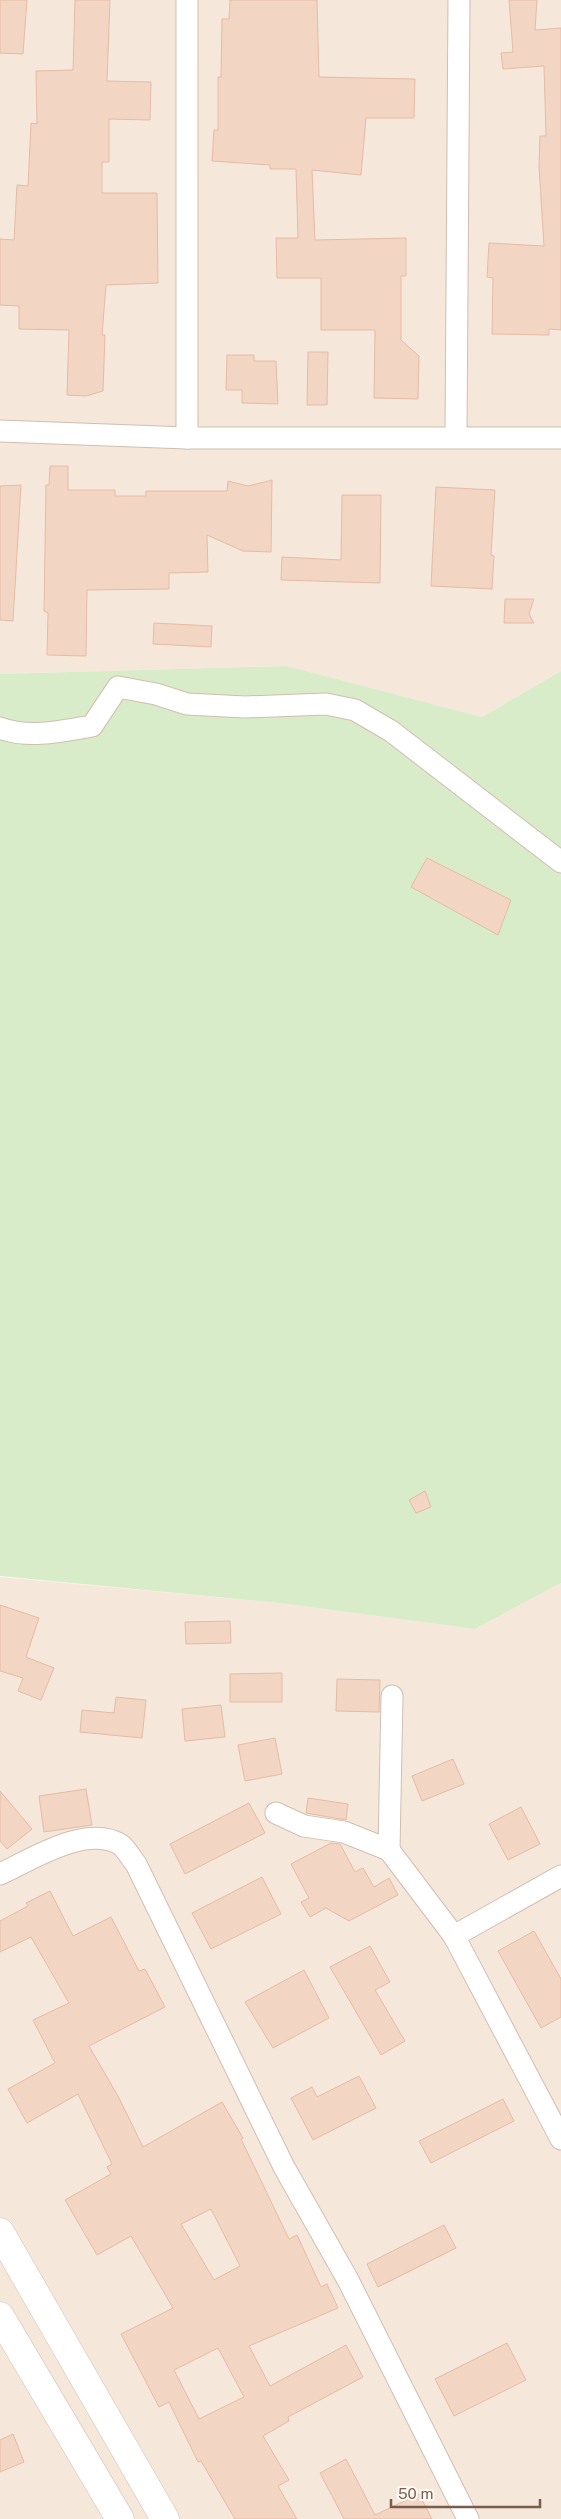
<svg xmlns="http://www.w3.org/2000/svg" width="561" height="2519" font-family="'Public Sans',sans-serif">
  <rect width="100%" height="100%" fill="#fdf6ec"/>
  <g fill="#f5e8da">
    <path d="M0,0H561V671L482,717L287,666L0,674Z"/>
    <path d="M0,1577L280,1603L475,1629L561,1583V2519H0Z"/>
  </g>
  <path fill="#d8ecc9" d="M287,666L482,717L561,671V1583L475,1629L280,1603L0,1576V674Z"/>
  <g fill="#f3d5c3" stroke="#e6bba3" fill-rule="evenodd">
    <path d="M0,0H27L23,54L0,53Z"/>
    <path d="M75,0H110L107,81L151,82L150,120L109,119V162H102V193H157L158,283L106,285L102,335H105L103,391L86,396L67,395L69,330L19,329V306L0,305V239L14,240L17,185L28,186L31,123L37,124L36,71L73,70Z"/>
    <path d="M230,0H317L319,77L415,79L414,118H366L361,175L312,170L315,240L406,238V276H401V340L419,356L418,399L374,398L375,330H321V278H277L276,238H298L296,169H270V165L212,161L214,130H218V77H221L222,19H229Z"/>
    <path d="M509,0H537L535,30L561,28V330L549,329V335L492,334L493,278L487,277L489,243L544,246L539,166L540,136H546L544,66L503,69L501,53L513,52Z"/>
    <path d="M308,352H328L327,405H307Z"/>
    <path d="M227,355H254V361H276L278,404L242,403V390H226Z"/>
    <path d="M50,466H68V490H115V496H146V491H227L228,481L248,486L272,480L271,552L243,551L207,535L208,572L169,573V589L87,590L86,656L47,655L48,613L44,611L46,485H49Z"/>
    <path d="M21,485L13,621L0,620V486Z"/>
    <path d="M436,487L495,490L491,555L494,556L492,589L431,586Z"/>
    <path d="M342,495H381L380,583L281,580L282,557L341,560Z"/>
    <path d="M505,599H534L529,614L534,623H504Z"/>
    <path d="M154,623L212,626L211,647L153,644Z"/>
    <path d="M427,858L511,900L498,935L411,887Z"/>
    <path d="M425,1491L431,1507L416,1513L409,1500Z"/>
    <path d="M0,1605L39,1618L26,1657L54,1668L41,1700L18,1691L23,1678L0,1671Z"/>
    <path d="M230,1621L231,1643L186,1644L185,1622Z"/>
    <path d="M282,1673V1702H230V1674Z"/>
    <path d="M337,1679L380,1680L379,1712L336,1711Z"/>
    <path d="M116,1697L146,1700L142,1738L80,1732L82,1710L114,1713Z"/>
    <path d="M221,1705L225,1737L185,1741L182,1709Z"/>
    <path d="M275,1738L282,1774L245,1781L238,1745Z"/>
    <path d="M453,1759L464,1784L422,1801L412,1776Z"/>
    <path d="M86,1789L92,1825L44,1832L39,1796Z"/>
    <path d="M0,1791L32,1829L7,1849L0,1841Z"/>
    <path d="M308,1798L348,1804L346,1820L306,1813Z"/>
    <path d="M249,1803L265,1833L185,1874L170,1844Z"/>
    <path d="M521,1807L540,1844L508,1860L489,1824Z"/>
    <path d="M331,1843L340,1844L355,1872L363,1868L374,1887L389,1878L398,1895L349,1921L326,1908L310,1917L301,1902L309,1898L291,1864Z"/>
    <path d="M262,1877L281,1914L211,1949L192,1913Z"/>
    <path d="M50,1891L73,1936L111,1917L139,1971L145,1969L165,2007L89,2046L119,2098L143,2147L222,2102L243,2138L241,2139L289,2239L297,2235L321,2287L327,2284L338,2308L249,2346L270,2386L346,2345L363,2377L288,2417L289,2421L263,2436L289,2480L278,2486L297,2519H235L201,2461L198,2462L169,2402L159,2407L121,2334L173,2308L131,2236L97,2255L65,2200L111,2174L107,2167L112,2164L78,2094L27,2123L8,2089L55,2063L33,2020L69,2003L31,1937L0,1952V1921L28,1906L26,1903ZM211,2209L240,2266L214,2280L181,2224ZM218,2348L244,2397L199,2419L174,2370Z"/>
    <path d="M534,1931L561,1979V2017L541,2028L498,1951Z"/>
    <path d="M370,1946L390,1982L375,1990L405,2041L381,2055L330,1967Z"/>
    <path d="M304,1970L329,2018L273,2048L245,2002Z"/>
    <path d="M359,2076L376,2108L313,2140L291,2098L312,2087L317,2097Z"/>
    <path d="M503,2099L514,2121L431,2163L419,2141Z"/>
    <path d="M444,2225L456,2248L378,2287L367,2264Z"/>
    <path d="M507,2343L526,2380L454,2416L435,2379Z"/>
    <path d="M13,2434L24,2462L0,2472V2440Z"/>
    <path d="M346,2459L375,2515L419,2494L432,2519H344L320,2473Z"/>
  </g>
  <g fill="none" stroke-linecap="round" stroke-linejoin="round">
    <g stroke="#d1beb0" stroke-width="23">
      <g id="street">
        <path d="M187,0V438"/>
        <path d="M0,431L187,438H561"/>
        <path d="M456,437L459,0"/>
        <path d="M0,728C29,739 63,731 92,726L118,687L156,694L187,704L245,707L326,704L355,710L391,731L561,862"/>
        <path d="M276,1813L304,1826L344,1832L389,1850L454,1936L561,2139"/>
        <path d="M389,1850L392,1696"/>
        <path d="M0,1874C31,1860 87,1823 121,1845C126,1849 131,1858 136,1864L284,2167L348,2280L468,2519"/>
        <path d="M454,1936L561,1876"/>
      </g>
    </g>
    <g stroke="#d6c0b0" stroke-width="29">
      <g id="secondary">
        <path d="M0,2232L165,2519"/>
        <path d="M0,2316L120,2519"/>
      </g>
    </g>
    <use href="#street" stroke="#fff" stroke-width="21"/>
    <use href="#secondary" stroke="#fff" stroke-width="28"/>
  </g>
  <path d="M391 2499v8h149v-8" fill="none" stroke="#7a5c4d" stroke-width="2.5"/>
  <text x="398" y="2499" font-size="15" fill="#7a5c4d" stroke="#fffaf3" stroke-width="4" paint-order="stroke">50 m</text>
</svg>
